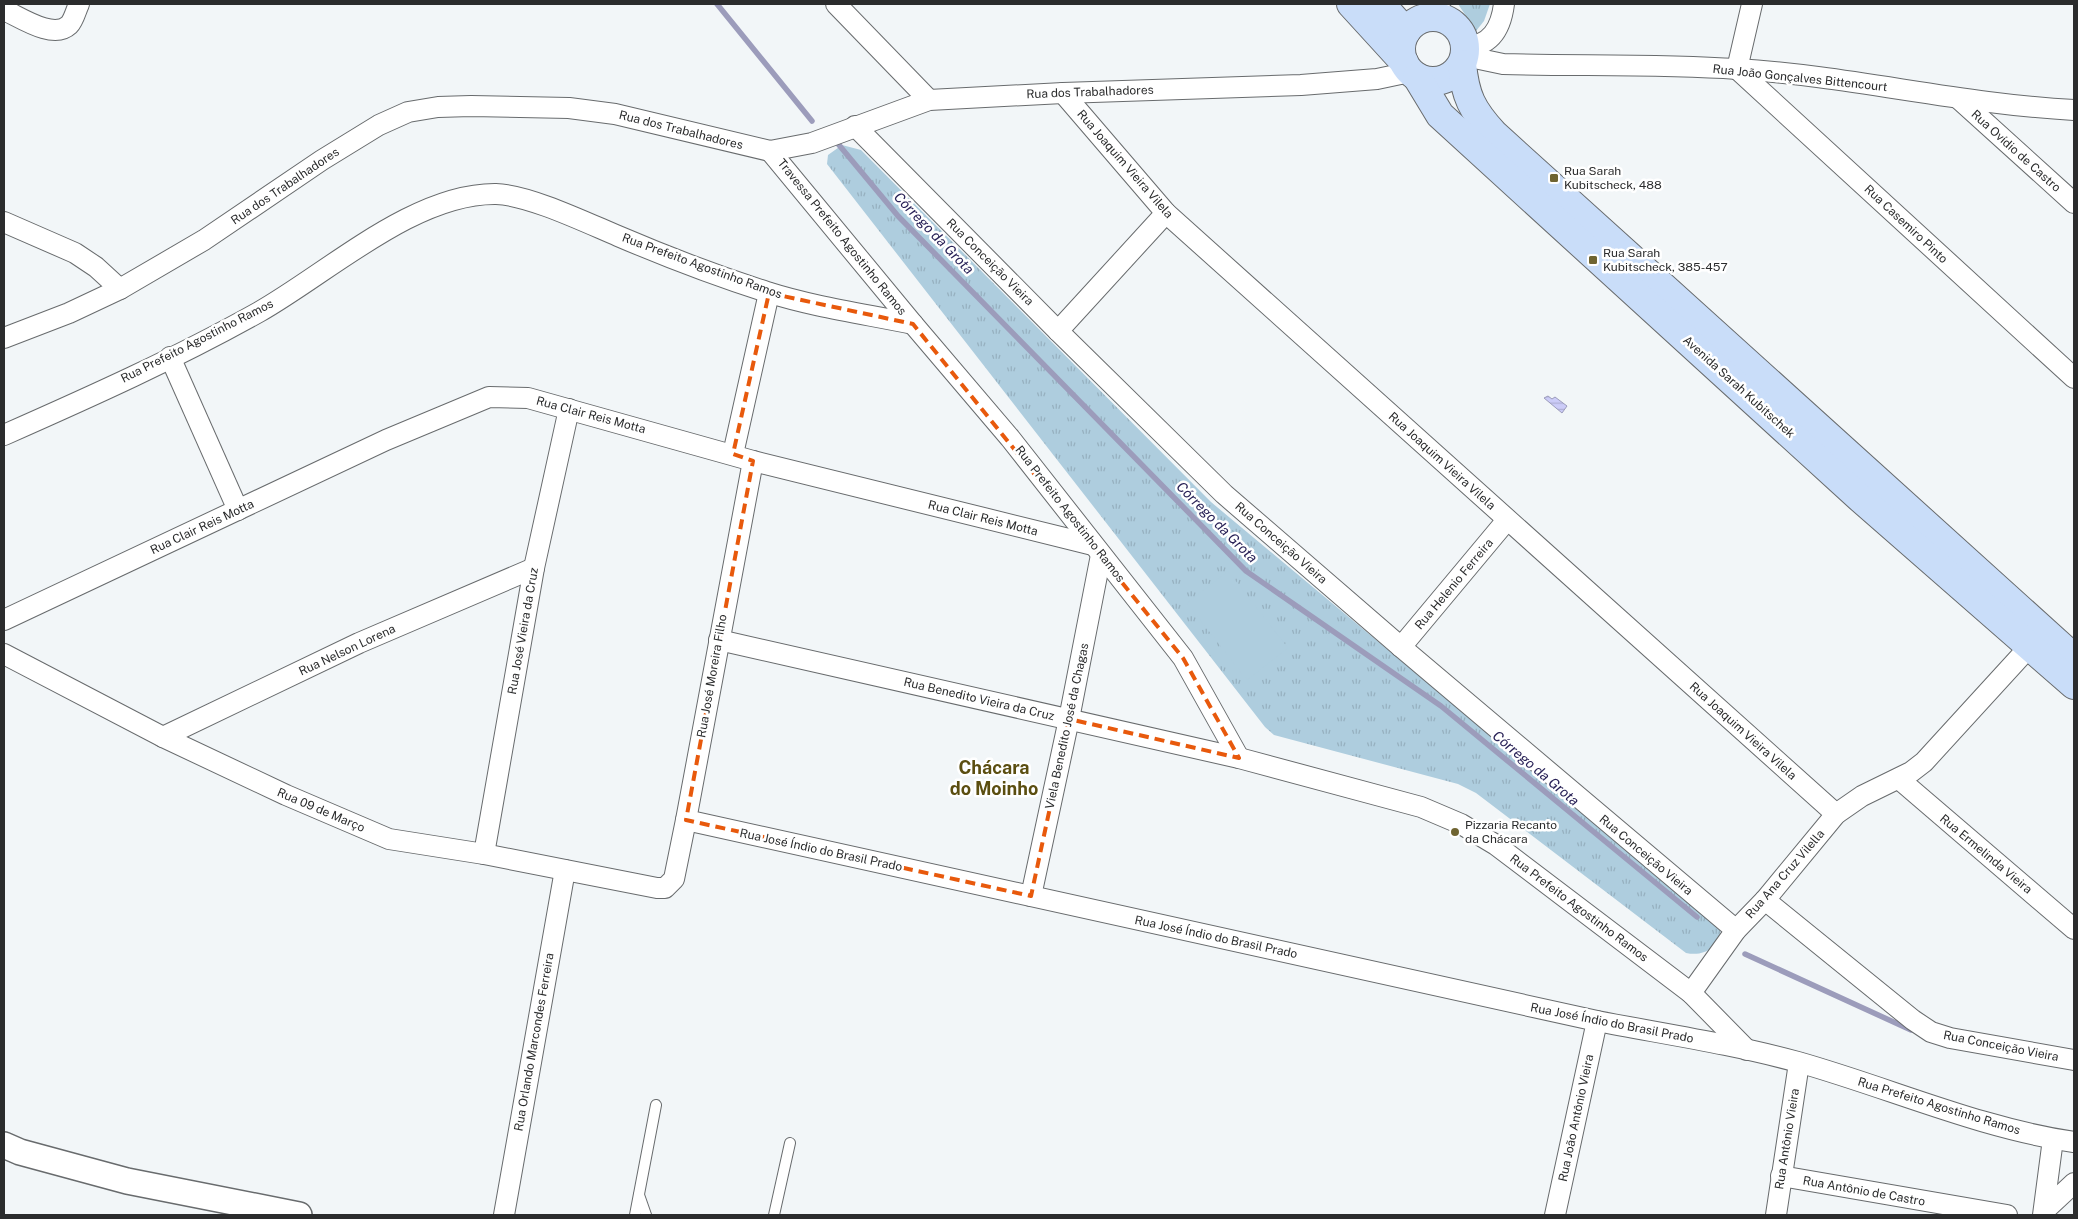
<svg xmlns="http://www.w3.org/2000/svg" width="2078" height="1219" font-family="'Public Sans',sans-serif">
  <defs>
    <pattern id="grass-tufts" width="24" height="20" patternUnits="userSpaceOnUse" patternTransform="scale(1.25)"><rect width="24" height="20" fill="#aecdde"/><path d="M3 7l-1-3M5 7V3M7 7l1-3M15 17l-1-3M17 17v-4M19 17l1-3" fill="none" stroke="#96b0bf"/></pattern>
    <pattern id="water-rules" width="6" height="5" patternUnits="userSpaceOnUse" patternTransform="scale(1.25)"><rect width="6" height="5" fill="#ccccf8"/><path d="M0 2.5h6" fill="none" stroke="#afafd5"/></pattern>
  </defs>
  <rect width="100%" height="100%" fill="#f2f6f8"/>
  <g fill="url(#grass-tufts)">
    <path d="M1458,4H1490L1484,21L1476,31Z"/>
    <path d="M842,145L861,150L1211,502L1721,928C1719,947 1705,957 1686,953L1476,793L1458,784L1274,735L1265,727L827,164L828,155Z"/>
  </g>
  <path fill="#aecdde" d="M1228,571L1288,648L1247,680L1187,603Z"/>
  <path fill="url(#water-rules)" stroke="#9c9cbb" d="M1548,396L1552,399L1555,397L1567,406L1562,413L1544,398Z"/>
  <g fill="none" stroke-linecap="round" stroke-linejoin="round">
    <g stroke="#9c9cbb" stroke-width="5.5">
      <path d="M717,4L812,121"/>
      <path d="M839,145L898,216L1246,571L1441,706L1697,917"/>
      <path d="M1745,954L1911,1030"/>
    </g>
    <g stroke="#686b6d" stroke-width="12">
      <g id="service">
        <path d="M639,1195L646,1215"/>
        <path d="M635,1215L656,1105"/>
        <path d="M774,1215L790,1143"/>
      </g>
    </g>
    <g stroke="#686b6d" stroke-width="22">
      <g id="minor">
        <path d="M836,4L929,100"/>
        <path d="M4,10C20,17 53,40 69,25C74,20 76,10 79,4"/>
        <path d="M1426,17L1440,4"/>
        <path d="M1465,47C1491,46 1501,28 1504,4"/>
        <path d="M1465,56L1503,64C1580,66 1659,64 1737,69C1850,76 1961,104 2074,110"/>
        <path d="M1737,69L2074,378"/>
        <path d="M1737,69L1752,4"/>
        <path d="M1063,93L1166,213L1836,814"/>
        <path d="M1959,99L2074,203"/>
        <path d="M855,126L1058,331L1224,494L1401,647L1736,930"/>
        <path d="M770,151L913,324L1010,438L1183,658L1239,758"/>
        <path d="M4,222L75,253L96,267L120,289"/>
        <path d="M1058,331L1166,213"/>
        <path d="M4,338L69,313L120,289L204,240L322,160L379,125L408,112L438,107L471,106L569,108L615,114L770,151L812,143L929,100L1063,93L1301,85L1377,79L1410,72"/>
        <path d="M170,357L238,510"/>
        <path d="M4,435C90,397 177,358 259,312C328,273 414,193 496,194C529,195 587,223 618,236C667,257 717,276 767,292C814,307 865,314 913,324"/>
        <path d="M733,454L769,293"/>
        <path d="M4,620L386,440L489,397L528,398L753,461L1093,545"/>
        <path d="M719,640L1239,758L1421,807L1461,824L1496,845L1691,993L1747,1050"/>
        <path d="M1401,647L1507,520"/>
        <path d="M4,654L163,737L286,795L389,839L484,854L657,888H665L674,879L686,820L753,461"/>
        <path d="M163,737L359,643L534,568"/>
        <path d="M1899,779L2074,929"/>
        <path d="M686,820L1597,1021C1664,1034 1732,1044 1798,1062C1890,1088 1979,1128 2074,1142"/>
        <path d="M484,854L534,568L569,409"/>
        <path d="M1031,896L1069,719L1101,555"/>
        <path d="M1765,900L1913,1020L1931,1032L1950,1038L2074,1060"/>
        <path d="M1691,993L1736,930L1765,900L1836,814L1862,796L1911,772L1924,762L2031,645"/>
        <path d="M1781,1176L2007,1215"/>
        <path d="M2044,1211L2074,1183"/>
        <path d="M504,1215L565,870"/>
        <path d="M1555,1215L1597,1021"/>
        <path d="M1776,1215L1799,1063"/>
        <path d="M2043,1215L2053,1139"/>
      </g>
    </g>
    <g stroke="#686b6d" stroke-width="28">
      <path id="tertiary" d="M4,1145L20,1152L127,1181L299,1215"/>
    </g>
    <g stroke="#686b6d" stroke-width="30">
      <g id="secondary">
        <path d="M1351,4L1404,62"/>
        <path d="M1381,4L1406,32"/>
        <circle cx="1433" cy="49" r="32"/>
        <path d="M1462,64C1465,96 1472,110 1494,134L2074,658"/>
        <path d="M1417,77L1440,115L1861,499L2074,685"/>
      </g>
    </g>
    <use href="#service" stroke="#fff" stroke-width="10"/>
    <use href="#minor" stroke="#fff" stroke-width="20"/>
    <use href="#tertiary" stroke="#fff" stroke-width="25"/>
    <use href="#secondary" stroke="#c9ddf9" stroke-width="28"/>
  </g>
  <path fill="none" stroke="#e8590c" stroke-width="4" stroke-dasharray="10 6" stroke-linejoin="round" d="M769,293L913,324L1183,658L1239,758L1069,719L1031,896L686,820L753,461L733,454Z"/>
  <g fill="#6f6431" stroke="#fff" stroke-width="2">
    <rect x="1549" y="173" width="10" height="10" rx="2.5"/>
    <rect x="1588" y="255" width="10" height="10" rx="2.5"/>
    <circle cx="1455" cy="832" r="5"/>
  </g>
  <g text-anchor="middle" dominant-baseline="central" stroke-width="5" stroke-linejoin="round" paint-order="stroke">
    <g font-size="12" fill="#2b2c2d" stroke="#fff">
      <text transform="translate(1800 78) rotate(6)">Rua João Gonçalves Bittencourt</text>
      <text transform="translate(1090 92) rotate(-2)">Rua dos Trabalhadores</text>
      <text transform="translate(681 130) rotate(14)">Rua dos Trabalhadores</text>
      <text transform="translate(2016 151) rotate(42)">Rua Ovídio de Castro</text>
      <text transform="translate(1125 164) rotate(49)">Rua Joaquim Vieira Vilela</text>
      <text transform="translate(285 186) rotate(-34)">Rua dos Trabalhadores</text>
      <text transform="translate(1906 224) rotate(43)">Rua Casemiro Pinto</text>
      <text transform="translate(842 237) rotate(51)">Travessa Prefeito Agostinho Ramos</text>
      <text transform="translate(990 262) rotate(45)">Rua Conceição Vieira</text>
      <text transform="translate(702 266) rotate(20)">Rua Prefeito Agostinho Ramos</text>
      <text transform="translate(197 341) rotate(-27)">Rua Prefeito Agostinho Ramos</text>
      <text transform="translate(1739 387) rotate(42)">Avenida Sarah Kubitschek</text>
      <text transform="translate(591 415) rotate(15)">Rua Clair Reis Motta</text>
      <text transform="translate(1442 461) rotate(42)">Rua Joaquim Vieira Vilela</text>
      <text transform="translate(1070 514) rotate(52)">Rua Prefeito Agostinho Ramos</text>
      <text transform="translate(983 518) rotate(14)">Rua Clair Reis Motta</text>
      <text transform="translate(202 527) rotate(-25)">Rua Clair Reis Motta</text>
      <text transform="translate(1281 543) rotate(41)">Rua Conceição Vieira</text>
      <text transform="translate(1454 584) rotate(-50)">Rua Helenio Ferreira</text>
      <text transform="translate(523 631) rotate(-80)">Rua José Vieira da Cruz</text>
      <text transform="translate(347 650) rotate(-25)">Rua Nelson Lorena</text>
      <text transform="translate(712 676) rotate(-80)">Rua José Moreira Filho</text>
      <text transform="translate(979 699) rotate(13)">Rua Benedito Vieira da Cruz</text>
      <text transform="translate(1067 726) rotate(-78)">Viela Benedito José da Chagas</text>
      <text transform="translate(1743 731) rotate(42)">Rua Joaquim Vieira Vilela</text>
      <text transform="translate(321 810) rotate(23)">Rua 09 de Março</text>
      <text transform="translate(821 850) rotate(12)">Rua José Índio do Brasil Prado</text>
      <text transform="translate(1986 854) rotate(40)">Rua Ermelinda Vieira</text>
      <text transform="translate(1646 855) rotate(40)">Rua Conceição Vieira</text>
      <text transform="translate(1785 874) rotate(-49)">Rua Ana Cruz Vilella</text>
      <text transform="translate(1579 908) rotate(37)">Rua Prefeito Agostinho Ramos</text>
      <text transform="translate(1216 937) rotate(12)">Rua José Índio do Brasil Prado</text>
      <text transform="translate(1612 1023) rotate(11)">Rua José Índio do Brasil Prado</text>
      <text transform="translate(534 1042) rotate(-80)">Rua Orlando Marcondes Ferreira</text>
      <text transform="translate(2001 1046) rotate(11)">Rua Conceição Vieira</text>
      <text transform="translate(1939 1106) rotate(17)">Rua Prefeito Agostinho Ramos</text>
      <text transform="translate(1576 1118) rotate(-78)">Rua João Antônio Vieira</text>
      <text transform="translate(1787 1139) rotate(-81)">Rua Antônio Vieira</text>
      <text transform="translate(1864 1191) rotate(10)">Rua Antônio de Castro</text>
    </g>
    <g font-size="12" fill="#2b2c2d" stroke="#fff" text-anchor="start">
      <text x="1564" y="171">Rua Sarah<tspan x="1564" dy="14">Kubitscheck, 488</tspan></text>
      <text x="1603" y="253">Rua Sarah<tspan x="1603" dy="14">Kubitscheck, 385-457</tspan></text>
      <text x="1465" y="825">Pizzaria Recanto<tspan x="1465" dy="14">da Chácara</tspan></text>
    </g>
    <g font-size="14" font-style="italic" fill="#292257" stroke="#fff">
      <text transform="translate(934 233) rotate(46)">Córrego da Grota</text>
      <text transform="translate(1217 522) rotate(45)">Córrego da Grota</text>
      <text transform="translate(1536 768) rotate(40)">Córrego da Grota</text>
    </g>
    <g font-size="18" font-weight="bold" fill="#5b4e10" stroke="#fff">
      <text x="994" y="767">Chácara<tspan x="994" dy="21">do Moinho</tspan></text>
    </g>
  </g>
  <rect width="2078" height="1219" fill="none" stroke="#2b2c2d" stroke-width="10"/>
</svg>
